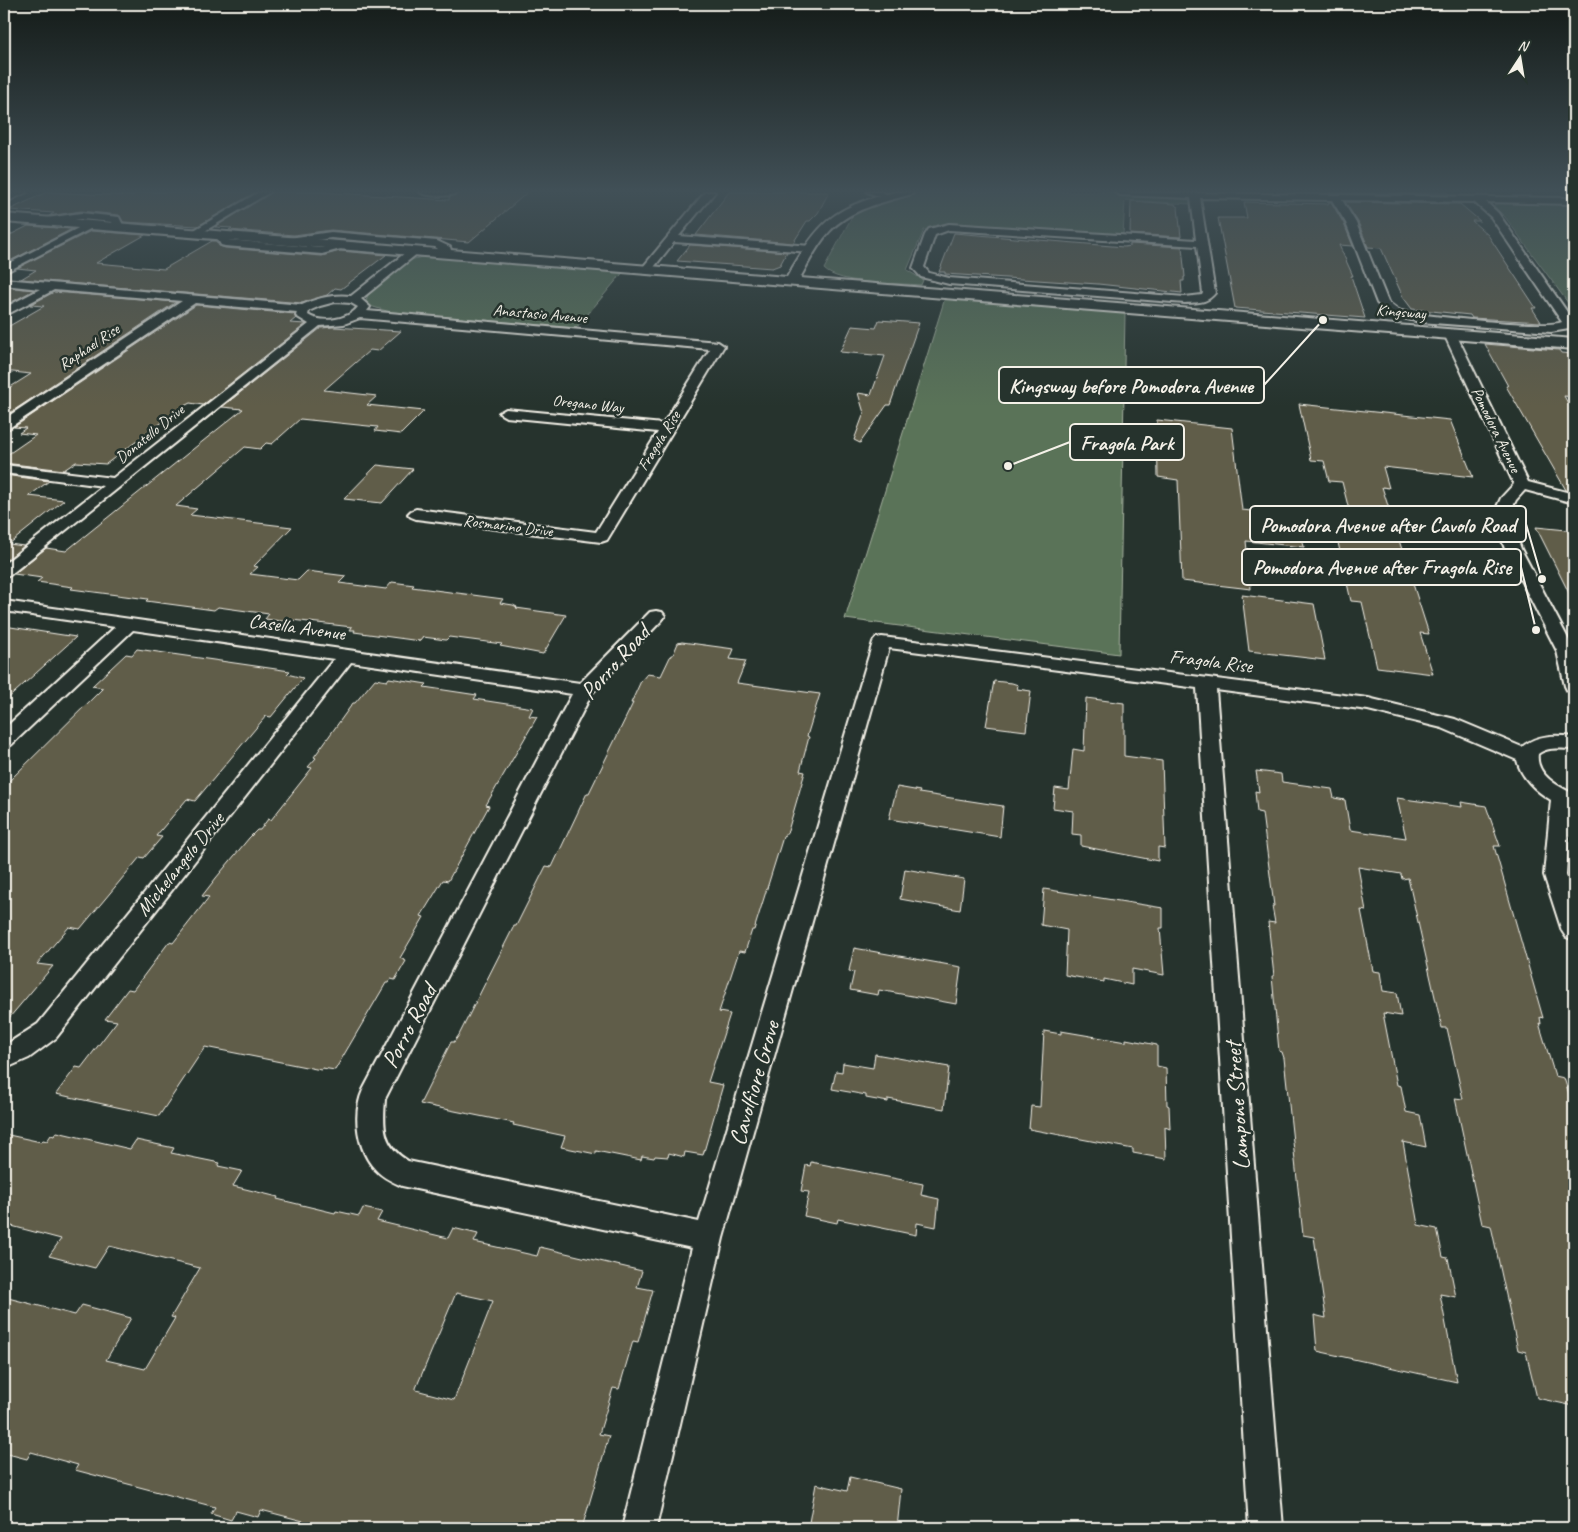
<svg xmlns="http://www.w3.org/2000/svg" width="1578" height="1532" font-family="Caveat,sans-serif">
  <rect width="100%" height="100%" fill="#26332d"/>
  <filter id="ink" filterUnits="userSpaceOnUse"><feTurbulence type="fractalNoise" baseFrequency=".02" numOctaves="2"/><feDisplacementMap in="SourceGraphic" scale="10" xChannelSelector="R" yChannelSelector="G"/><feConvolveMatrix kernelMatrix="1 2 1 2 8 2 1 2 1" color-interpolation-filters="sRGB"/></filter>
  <g filter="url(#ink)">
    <g fill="#5a7358" stroke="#a7b2a0">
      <path d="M911,192H1115L1183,197L1191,201V204L1125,200L1123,235L952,223L924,230L907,270L923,280L921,285C897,283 840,285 824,269L856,209L887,196Z"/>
      <path d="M1496,203L1574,204V311L1505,217L1494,206Z"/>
      <path d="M430,255L625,270L576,328L390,312L370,306L366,301L368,294L410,260Z"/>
      <path d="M945,298L1125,313L1124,368L1144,370V395L1124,393L1119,654L845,619Z"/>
    </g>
    <g fill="#615d4a" stroke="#f4f1e8" fill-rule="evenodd">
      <path d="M47,192L131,196L139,192H256L198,226L123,222L119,215L81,211L49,216L54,213L9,210Z"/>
      <path d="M272,192H320L449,200V197L456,195L461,192H528L469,242L331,230L294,235L229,230L232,228L215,227Z"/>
      <path d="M729,192H829L818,213L810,221H807L793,243L696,235Z"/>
      <path d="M1329,192H1446L1450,194L1329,193Z"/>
      <path d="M1131,201L1175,204L1176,206L1178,207L1181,237L1130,234Z"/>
      <path d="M1244,202L1328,204L1329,202H1331L1344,224L1353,246L1339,245L1353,276H1351L1365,318L1235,308L1218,218H1247Z"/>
      <path d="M1345,202L1460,204L1480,221H1472L1488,235L1536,308H1532L1541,322L1472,318L1470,315L1412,309L1403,297L1381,248L1368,247L1358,222Z"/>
      <path d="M28,226L72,229L4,264V238Z"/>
      <path d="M91,231L145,235L96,263L164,269L212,241H216L219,246L225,248L322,256L340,251L386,255L341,289L335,288L327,295L302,303L21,279L36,270L17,268Z"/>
      <path d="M954,233L1124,247L1130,246V244L1182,247L1185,277H1184V281H1181L1182,293L1098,284L945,274V272H939Z"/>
      <path d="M690,245L787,252L780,265L772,268L677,261Z"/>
      <path d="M6,287L34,290L10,303L4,302V288Z"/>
      <path d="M54,292L176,302L4,417V391L31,374L4,371V329L44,306L30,305Z"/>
      <path d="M196,305L295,314L296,318L290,323L306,324L203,405L190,403L184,406L106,464L76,462L64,470L4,463V457L36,435L19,433L26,428L14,427Z"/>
      <path d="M879,320L919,323L890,405H887L860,443L854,440L864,413L858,393L871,395L885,356L840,352L852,326L876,328Z"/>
      <path d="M333,327L401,331L378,351L370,350L324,390L377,396L367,405L424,411L401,434L375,431L378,427L300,419L272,444L266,443L260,449L245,447L176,506L197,509L190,515L292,527L254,566L258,567L250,574L298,580L307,571L346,576L339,583L386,589L392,582L414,585L412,587L503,599L500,603L513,605L517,607L516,608L566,615L543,654L500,646L502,644L449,637L446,640L423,637L420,641L354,632L355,630H350L352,627L292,620L290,622L265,619L269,614L218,607L214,610L146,601L148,599L71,589L73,587L37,582L42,578L14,574L46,548L66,551L243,409L222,407L321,328Z"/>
      <path d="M1485,344L1559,350L1561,353L1574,354V397L1564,396L1574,414V492L1566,490L1506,386H1508Z"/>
      <path d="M1299,404L1450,420L1473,477L1383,467L1389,488L1382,487L1429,634L1420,633L1433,674L1377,667L1362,602L1351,601L1333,520L1352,522L1342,482L1329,481L1324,461L1311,460Z"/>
      <path d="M1157,420L1232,428L1242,510L1298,516L1304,547L1246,541L1251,589L1182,581L1178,480L1158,477Z"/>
      <path d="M377,465L413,469L382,503L344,499Z"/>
      <path d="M4,475L49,481L29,496L64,500L9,544L24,546L4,562Z"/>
      <path d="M1536,527L1567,530L1574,543V603Z"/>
      <path d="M1242,595L1314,604L1325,660L1249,651Z"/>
      <path d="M4,626L76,637L4,702Z"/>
      <path d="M682,642L734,649L730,659L746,661L737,683L820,694L807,736L809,737L800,771L805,772L788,831L783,837L754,930H752L745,952L739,951L719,1012L730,1014L708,1082L723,1085L703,1155L685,1152L684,1157L669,1153L668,1157L655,1156L654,1158L642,1156L641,1160L596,1151V1154L561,1147L565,1136L513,1125L514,1123L420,1104L451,1042H454L459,1035L514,926H516L546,866L552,867L587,793H589L633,703H631L641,681L647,674L661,676L671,655H673L678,643Z"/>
      <path d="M137,649L290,671L287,674L303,678L271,717L266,716L195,801L187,799L156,836L162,837L144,858L140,857L80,929L69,927L37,964L53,966L4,1024V786L103,688L92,686L126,654L132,655Z"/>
      <path d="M389,678L427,684L424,687L477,695L474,699L533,708L529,716L537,717L486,805L489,806L448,881L443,880L421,916L424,917L400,958L406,961L395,980L391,979L388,983H386L335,1070L322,1068L321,1070L205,1047L159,1116L56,1094L76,1067L81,1068L117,1021L105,1019L128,989L133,990L169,942L173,943L209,897L202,896L216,878L249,838L257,830H260L268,819L271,820L312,768L308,767L316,758L314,757L353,703H355L375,679L387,681Z"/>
      <path d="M994,681L1012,683L1018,685L1017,689L1031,691L1026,731L986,726Z"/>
      <path d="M1086,698L1124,703V756L1162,761L1165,848L1158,847V861L1081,846V835L1072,834L1073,811L1053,808L1055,788L1069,790L1073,749L1084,751Z"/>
      <path d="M1256,771L1281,774L1282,782L1332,789L1334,798L1345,800L1350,830L1406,838L1397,798L1462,807L1461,802L1486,806L1500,846H1494L1543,1018L1540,1017L1541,1024L1539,1023L1555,1076L1564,1078L1574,1110V1406L1537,1398L1526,1352L1518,1350L1491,1226L1482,1224L1455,1098L1463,1099L1447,1028H1442L1408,878L1402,879L1401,874L1358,867L1366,911L1361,910L1373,971L1380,972L1383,991L1397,993L1401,1016L1383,1013L1397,1085L1401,1086L1406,1112L1420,1115L1426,1147L1403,1142L1418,1225L1437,1229L1443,1257L1448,1258L1456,1297L1440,1294L1457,1382L1317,1351L1314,1315L1326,1318L1314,1237L1303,1235L1284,1058L1282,1052L1279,1051L1272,976H1274L1268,922L1275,923L1272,906H1274L1262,813L1257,812L1255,791L1259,792Z"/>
      <path d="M897,787L920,791L919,793L1003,806L1000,837L889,819Z"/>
      <path d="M905,869L964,879L960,910L900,899Z"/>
      <path d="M1044,889L1163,908V928H1160L1164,975L1132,969V985L1104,979V982L1065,975L1067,930L1041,925Z"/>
      <path d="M854,948L961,967L956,1004L879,990L878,995L850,990L854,972L849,971Z"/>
      <path d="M1044,1031L1061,1034V1031L1126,1042V1039L1157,1045V1066L1166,1068L1167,1105L1169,1106L1170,1129L1165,1127L1166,1159L1133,1153V1149L1029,1129L1031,1106L1040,1107Z"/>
      <path d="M875,1054L949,1067L944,1109L888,1099V1102L866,1098V1095L832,1089L836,1071L842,1072L843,1063L873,1068Z"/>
      <path d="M57,1132L130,1149L136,1140L174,1148L171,1153L220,1163L218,1166L242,1171L233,1186L278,1197L277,1199L335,1213L336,1211L359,1216L363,1208L382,1212L377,1221L448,1238L453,1228L478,1234L474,1242L537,1256L540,1247L642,1271L637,1287L653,1290L638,1342L633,1341L619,1389L613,1388L599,1434L609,1436L582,1528H330L261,1510L258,1517L236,1511L231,1520L211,1514L215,1507L75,1470L78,1465L31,1452L27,1459L4,1453V1297L75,1315L82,1305L131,1318L106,1360L145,1369L175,1318L171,1317L200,1268L109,1246L95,1268L49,1256L61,1239L4,1224V1134L41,1142L43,1140L47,1141L51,1135L54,1136ZM456,1293L493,1301L454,1400L416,1390V1388Z"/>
      <path d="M811,1162L923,1184L921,1195L939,1199L936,1227L917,1223L916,1235L838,1219L837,1223L804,1216L809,1192L801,1191L806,1165L810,1166Z"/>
      <path d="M850,1477L901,1489L897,1528H808L816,1484L847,1491Z"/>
    </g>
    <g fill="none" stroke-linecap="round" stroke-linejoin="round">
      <g stroke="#f4f1e8" stroke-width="4">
        <g id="minor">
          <path d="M15,192H27L4,203V197Z"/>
          <path d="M259,192H270L198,235L194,236L189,233Z"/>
          <path d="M420,192H459C452,197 427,197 420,192Z"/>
          <path d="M705,192H715L679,236L811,246L816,249L811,252L674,242L651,271H643L642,269L643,267Z"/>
          <path d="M867,192H881L892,196L887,199Z"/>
          <path d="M1115,192L1574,198V204L1486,202L1498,213L1574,322L1569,329L1551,332L1420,322L1390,315L1377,303L1346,223L1332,200L1200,198L1215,293C1206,304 1198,302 1185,303L949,284L921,277L913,268L925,235L929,229L949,224L1196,240L1191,198L1120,195ZM1342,200L1474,202L1491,217L1562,322C1546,329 1422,316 1401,311C1396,309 1392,305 1388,302L1356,223ZM949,230L1197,246L1203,293L1202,295L1185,297L949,278L929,273L924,267L935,235Z"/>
          <path d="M81,213L119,217L124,227L119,230L115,229L112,222L81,219L47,224L42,221L47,218Z"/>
          <path d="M90,222L94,223V227L4,273V266Z"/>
          <path d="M220,232L224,233L228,240L322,248L344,242L349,245L348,247L322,254L225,246L221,245L215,235Z"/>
          <path d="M331,232L437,241L450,247L452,253L447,256L443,255L441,251L435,247L331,238L289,244L284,241L289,238Z"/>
          <path d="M414,248L419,251L418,253L361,299L370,307L367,311L718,342L724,346L607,540L601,542L416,519L411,517L408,514L411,511L416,509L596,532L658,432L506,417L499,413L506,409L663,424L710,349L360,318L344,324L320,326L10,575L4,577V564L103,486L4,473V465L113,478L309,324L296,316L297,312L195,303L9,428L4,429V419L182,301L54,290L4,316V308L40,289L4,285V279L302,305C317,298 334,294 351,296L410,249ZM335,302L351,303L358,307C348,320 322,324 308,315L309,311L320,306Z"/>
          <path d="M1450,330L1456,334L1528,482L1574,494V503L1525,490L1516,500L1509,515L1521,549L1574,650V692L1567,690L1565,686L1557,651L1505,549L1493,515L1501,498L1514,484L1444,334Z"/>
          <path d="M4,601L580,683L650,612L656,611L662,612L665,616L662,620L592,693L385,1099C383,1127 382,1145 408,1161L699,1222L873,642L876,638L882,637L1368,698L1455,719L1522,747C1537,734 1556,735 1574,737V749C1562,749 1548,746 1538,754C1535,775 1559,787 1574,794V809H1571L1566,875L1574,899V940L1566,937L1562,931L1544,875L1551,800C1535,791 1521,777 1517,760L1442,728L1368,710L1216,690L1283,1528H1249L1197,688L889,648L723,1238L656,1528H622L692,1248L402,1186C393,1182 383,1178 376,1170C357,1151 352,1114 363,1090L572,694L351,662L56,1038L29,1058L4,1069V1046L38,1024L334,659L133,630L11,745L4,746V729L115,627L4,611Z"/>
        </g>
      </g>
      <g stroke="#f4f1e8" stroke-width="4">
        <path id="tertiary" d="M895,192H914L912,194C884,202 849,209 829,232C817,245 809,262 800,278L1574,339V349L4,222V214L787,277C820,221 831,208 895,192Z"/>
      </g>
      <use href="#minor" fill="#26332d" fill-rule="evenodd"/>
      <use href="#tertiary" fill="#26332d" fill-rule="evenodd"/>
    </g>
  </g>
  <linearGradient id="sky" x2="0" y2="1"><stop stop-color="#151c19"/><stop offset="0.47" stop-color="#415057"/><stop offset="1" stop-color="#415057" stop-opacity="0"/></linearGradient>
  <rect width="1578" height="406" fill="url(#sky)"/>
  <g text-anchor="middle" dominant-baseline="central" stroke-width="5" stroke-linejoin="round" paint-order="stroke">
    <g font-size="16" fill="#f4f1e8" stroke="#26332d">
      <text transform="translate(1401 312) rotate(5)">Kingsway</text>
      <text transform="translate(540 314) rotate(5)">Anastasio Avenue</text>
      <text transform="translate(89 347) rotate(-34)">Raphael Rise</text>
      <text transform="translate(588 404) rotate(6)">Oregano Way</text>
      <text transform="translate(1496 430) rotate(64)">Pomodora Avenue</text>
      <text transform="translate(150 434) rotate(-39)">Donatello Drive</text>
      <text transform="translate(659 441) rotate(-58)">Fragola Rise</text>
      <text transform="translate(508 526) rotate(7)">Rosmarino Drive</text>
    </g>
    <g font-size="20" fill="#f4f1e8" stroke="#26332d">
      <text transform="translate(297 627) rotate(8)">Casella Avenue</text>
      <text transform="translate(1211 661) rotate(7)">Fragola Rise</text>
      <text transform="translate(180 864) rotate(-51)">Michelangelo Drive</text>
    </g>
    <g font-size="24" fill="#f4f1e8" stroke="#26332d">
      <text transform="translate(615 662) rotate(-48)">Porro Road</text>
      <text transform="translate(409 1026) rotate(-62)">Porro Road</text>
      <text transform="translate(754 1083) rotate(-74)">Cavolfiore Grove</text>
      <text transform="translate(1237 1106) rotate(-94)">Lampone Street</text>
    </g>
  </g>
  <path fill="none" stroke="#f4f1e8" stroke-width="2" d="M1323 320L1264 385M1008 466L1070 442M1542 579L1526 524M1536 630L1521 567"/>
  <g fill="#f4f1e8" stroke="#26332d" stroke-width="2">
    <circle cx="1323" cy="320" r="5"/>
    <circle cx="1008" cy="466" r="5"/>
    <circle cx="1542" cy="579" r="5"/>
    <circle cx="1536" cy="630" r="5"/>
  </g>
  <g fill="#26332d" stroke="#f4f1e8" stroke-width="2">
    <rect x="999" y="367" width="265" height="36" rx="5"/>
    <rect x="1070" y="424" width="114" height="36" rx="5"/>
    <rect x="1250" y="506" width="276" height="36" rx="5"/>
    <rect x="1242" y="549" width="279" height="36" rx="5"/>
  </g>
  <g font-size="21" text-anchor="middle" font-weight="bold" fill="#f4f1e8">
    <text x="1131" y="393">Kingsway before Pomodora Avenue</text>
    <text x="1127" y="450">Fragola Park</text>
    <text x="1388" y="532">Pomodora Avenue after Cavolo Road</text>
    <text x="1382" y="574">Pomodora Avenue after Fragola Rise</text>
  </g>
  <rect width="1578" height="1532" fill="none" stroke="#26332d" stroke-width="20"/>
  <rect x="10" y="10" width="1558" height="1512" fill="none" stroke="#f4f1e8" stroke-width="2" filter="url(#ink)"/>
  <g transform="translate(1520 58) rotate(12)" stroke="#26332d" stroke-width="4" paint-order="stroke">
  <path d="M0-4L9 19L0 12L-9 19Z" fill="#f4f1e8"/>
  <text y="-8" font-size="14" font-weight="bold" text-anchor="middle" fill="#f4f1e8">N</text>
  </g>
</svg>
